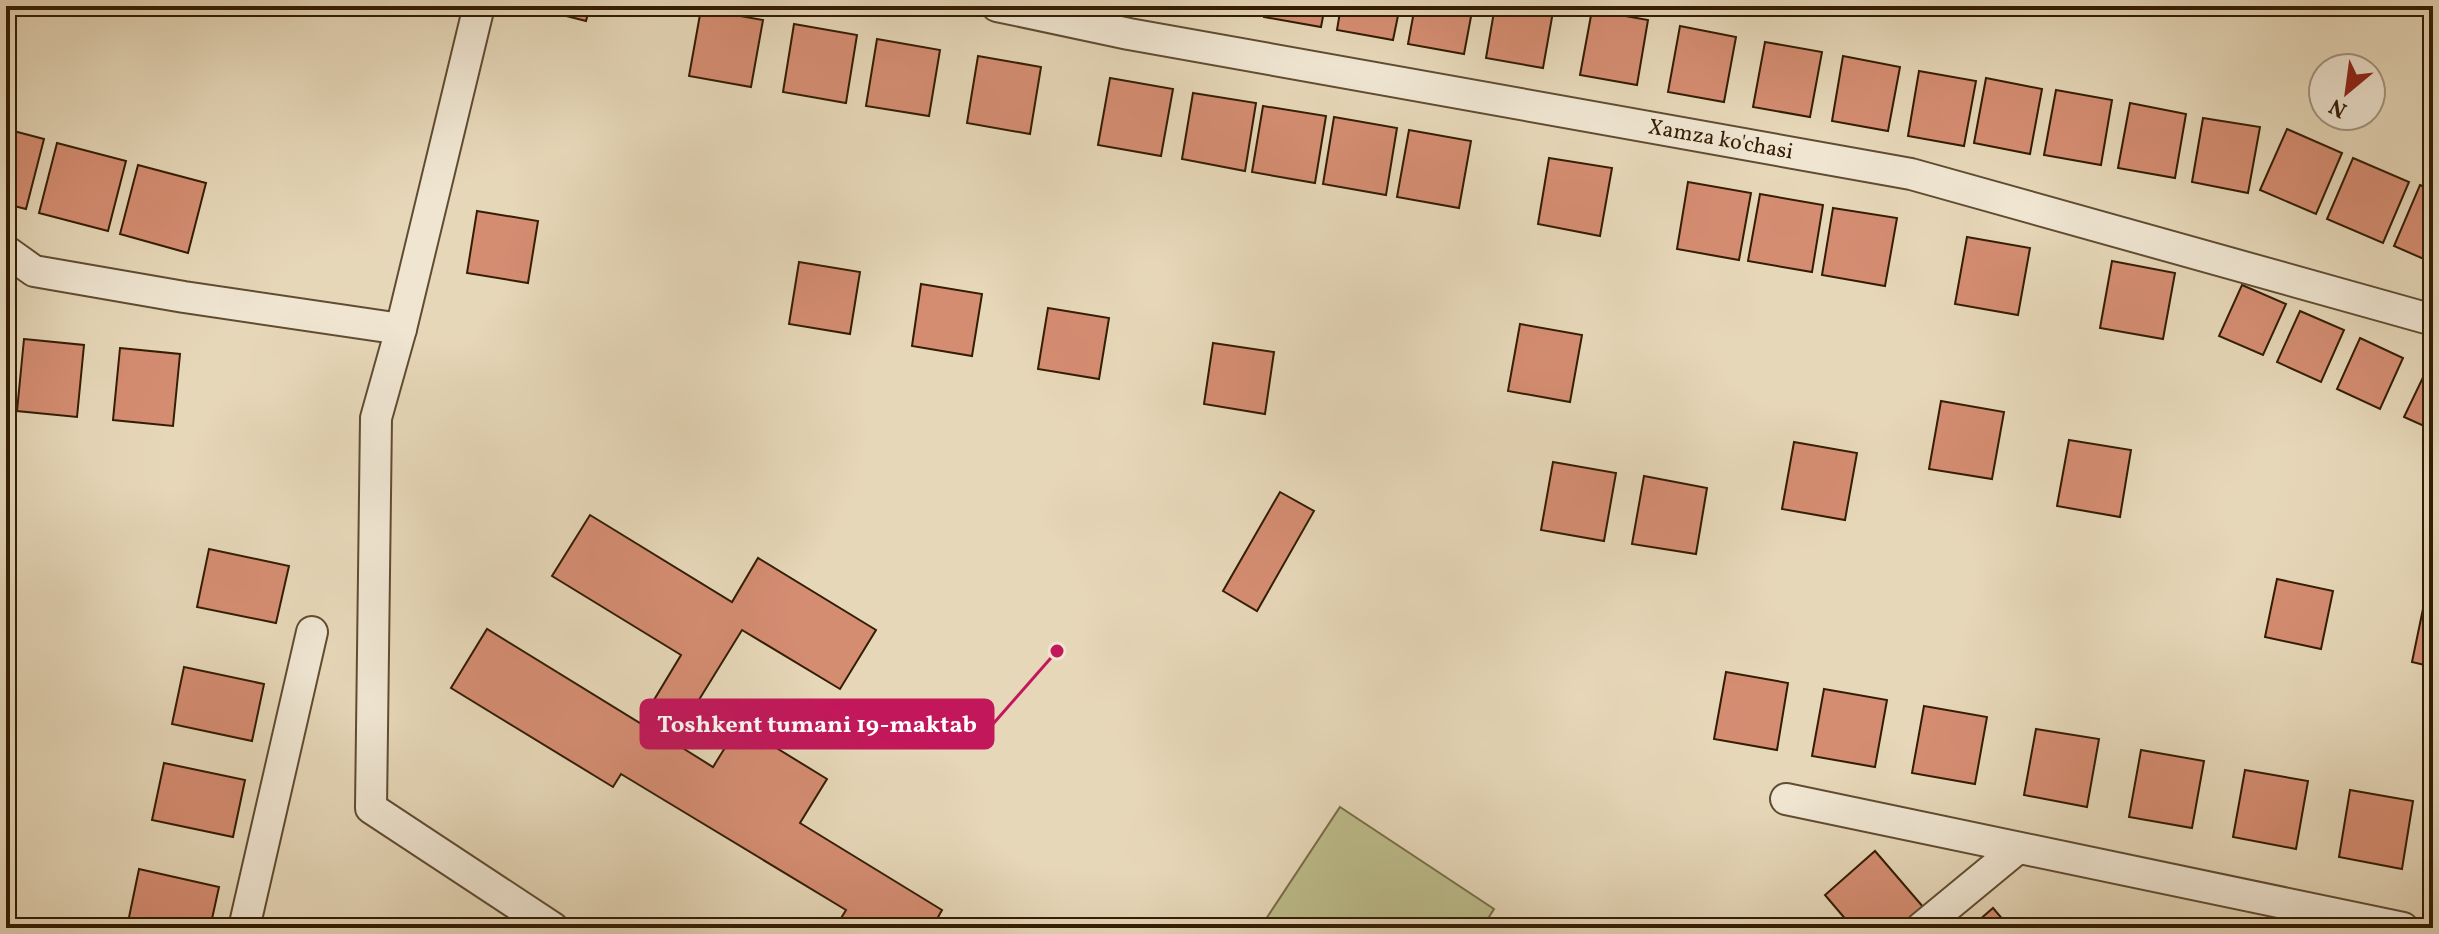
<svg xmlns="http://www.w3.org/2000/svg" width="2439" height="934" font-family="Vollkorn,serif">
  <rect width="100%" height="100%" fill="#e6d7b8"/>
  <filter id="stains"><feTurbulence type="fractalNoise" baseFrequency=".0025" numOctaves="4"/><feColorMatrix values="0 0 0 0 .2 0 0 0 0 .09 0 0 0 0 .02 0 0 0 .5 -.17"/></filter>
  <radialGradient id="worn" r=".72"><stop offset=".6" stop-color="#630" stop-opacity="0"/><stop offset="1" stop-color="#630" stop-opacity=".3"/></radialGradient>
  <path fill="#bcbc8a" stroke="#786c47" stroke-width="2" d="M1340,807L1494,909L1482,928H1260Z"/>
  <g fill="#d58d72" stroke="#331d04" stroke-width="2">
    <path d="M527,6H590L586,21Z"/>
    <path d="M1202,6H1255L1253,15Z"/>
    <path d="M1266,6H1325L1321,27L1264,17Z"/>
    <path d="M1341,6H1400L1393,40L1337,30Z"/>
    <path d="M1415,6H1473L1464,54L1408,44Z"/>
    <path d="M1495,6H1554L1543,68L1486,58Z"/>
    <path d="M701,9L763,20L751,87L689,76Z"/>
    <path d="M1592,10L1648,20L1637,85L1580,75Z"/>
    <path d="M794,24L857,35L846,103L783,92Z"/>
    <path d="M1680,26L1736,37L1724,102L1668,92Z"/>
    <path d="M877,39L940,50L929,116L866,106Z"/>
    <path d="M1765,42L1822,52L1810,117L1753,107Z"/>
    <path d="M978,56L1041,67L1030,134L967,123Z"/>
    <path d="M1843,56L1900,67L1888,131L1832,121Z"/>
    <path d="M1919,71L1976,81L1964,146L1908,136Z"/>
    <path d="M1110,78L1173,89L1161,156L1098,145Z"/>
    <path d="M1986,78L2042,89L2030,154L1974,143Z"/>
    <path d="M2056,90L2112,100L2101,165L2044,155Z"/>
    <path d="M1193,93L1256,103L1245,171L1182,159Z"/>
    <path d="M2130,103L2186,114L2175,178L2118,168Z"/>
    <path d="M1263,106L1326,116L1315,183L1252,172Z"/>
    <path d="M1334,117L1397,128L1386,195L1323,184Z"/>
    <path d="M2203,118L2260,127L2248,193L2192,182Z"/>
    <path d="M6,129L44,139L26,209L6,204Z"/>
    <path d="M2287,129L2342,153L2316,214L2260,190Z"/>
    <path d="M1409,130L1471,141L1459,208L1397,197Z"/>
    <path d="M57,143L126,161L108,231L39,213Z"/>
    <path d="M1549,158L1612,168L1600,236L1538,224Z"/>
    <path d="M2353,158L2409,182L2383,243L2327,219Z"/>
    <path d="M138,165L206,183L188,253L120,234Z"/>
    <path d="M1688,182L1751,193L1739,260L1677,249Z"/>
    <path d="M2420,185L2433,191V263L2394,246Z"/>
    <path d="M1760,194L1823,205L1812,272L1748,261Z"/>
    <path d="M1833,208L1897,218L1885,286L1822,275Z"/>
    <path d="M477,211L538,221L528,283L467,273Z"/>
    <path d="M1967,237L2030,248L2018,315L1955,304Z"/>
    <path d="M2112,261L2175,273L2163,339L2100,328Z"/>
    <path d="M799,262L860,272L850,334L789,324Z"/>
    <path d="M921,284L982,294L972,356L912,346Z"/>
    <path d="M2242,285L2286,304L2263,355L2219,336Z"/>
    <path d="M1048,308L1109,318L1099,379L1038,369Z"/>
    <path d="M2300,311L2344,330L2321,382L2277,362Z"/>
    <path d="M1520,324L1582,335L1570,402L1508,391Z"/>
    <path d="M2360,338L2403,358L2380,409L2337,389Z"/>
    <path d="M24,339L84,345L77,417L17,411Z"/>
    <path d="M1213,343L1274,352L1265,414L1204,404Z"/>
    <path d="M120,348L180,354L173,426L113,420Z"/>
    <path d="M2428,367L2433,369V430L2404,417Z"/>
    <path d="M1941,401L2004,412L1992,479L1929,469Z"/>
    <path d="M2069,440L2131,450L2120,517L2057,506Z"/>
    <path d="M1794,442L1857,453L1845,520L1782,509Z"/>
    <path d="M1553,462L1616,473L1604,541L1541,530Z"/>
    <path d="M1644,476L1707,488L1696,554L1632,544Z"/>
    <path d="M1280,492L1314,511L1257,611L1223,591Z"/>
    <path d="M590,515L732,602L758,558L876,630L840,689L742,630L673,742L713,767L739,725L827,779L800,823L942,910L932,928H835L846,910L621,774L613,787L451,688L487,629L640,723L681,655L552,576Z"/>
    <path d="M209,549L289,566L276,623L197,607Z"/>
    <path d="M2277,579L2333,591L2321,649L2265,637Z"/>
    <path d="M2424,604L2433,605V667L2412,662Z"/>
    <path d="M184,667L264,684L252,741L172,724Z"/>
    <path d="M1726,672L1788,683L1777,750L1714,739Z"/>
    <path d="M1824,689L1887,700L1875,767L1812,756Z"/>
    <path d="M1924,706L1987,717L1975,784L1912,773Z"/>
    <path d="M2036,729L2099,739L2087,807L2024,795Z"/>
    <path d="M2141,750L2204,761L2192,828L2129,817Z"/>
    <path d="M164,763L245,780L233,837L152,820Z"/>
    <path d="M2245,770L2308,781L2296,849L2233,837Z"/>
    <path d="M2350,790L2413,801L2402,869L2339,857Z"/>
    <path d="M1875,851L1924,908L1900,928H1853L1825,895Z"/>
    <path d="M139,869L219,887L210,928L127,927Z"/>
    <path d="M1993,908L2010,928H1970Z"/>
  </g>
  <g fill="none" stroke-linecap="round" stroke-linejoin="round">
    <g stroke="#604c31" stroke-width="34">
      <g id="minor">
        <path d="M479,6L401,329L376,418L371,808L553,928"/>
        <path id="s1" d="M997,6L1129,34L1911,174L2433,320"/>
        <path d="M6,251L34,271L184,297L401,329"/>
        <path d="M1786,799L2403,928"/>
        <path d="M244,928L312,632"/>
        <path d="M1921,928L2018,848"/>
      </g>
    </g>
    <use href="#minor" stroke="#efe5d1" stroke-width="30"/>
  </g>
  <g text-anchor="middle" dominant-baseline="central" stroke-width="6" stroke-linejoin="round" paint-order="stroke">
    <g font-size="22" fill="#331d04" stroke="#efe5d1">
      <text stroke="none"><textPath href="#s1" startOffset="736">Xamza ko'chasi</textPath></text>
    </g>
  </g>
  <path fill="none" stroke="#c2185b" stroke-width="3" d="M1057 651L993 724"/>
  <circle fill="#c2185b" stroke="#efe5d1" stroke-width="3" cx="1057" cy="651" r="8"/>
  <rect fill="#c2185b" stroke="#c2185b" stroke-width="3" x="641" y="700" width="352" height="48" rx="8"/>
  <g font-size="24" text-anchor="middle" font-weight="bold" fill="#fff">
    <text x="817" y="732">Toshkent tumani 19-maktab</text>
  </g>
  <rect width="2439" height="934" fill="none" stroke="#e6d7b8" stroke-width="32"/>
  <rect x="8" y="8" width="2423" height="918" fill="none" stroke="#331d04" stroke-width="4"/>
  <rect x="16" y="16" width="2407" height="902" fill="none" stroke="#331d04" stroke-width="2"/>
  <g transform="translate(2347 92) rotate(209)"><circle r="38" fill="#efe5d1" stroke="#a4957f" stroke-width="2"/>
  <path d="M0-6L14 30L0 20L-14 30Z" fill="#8f2418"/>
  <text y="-12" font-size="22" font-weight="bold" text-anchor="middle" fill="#331d04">N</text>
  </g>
  <rect width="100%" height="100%" filter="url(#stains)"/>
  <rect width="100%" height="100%" fill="url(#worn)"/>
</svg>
